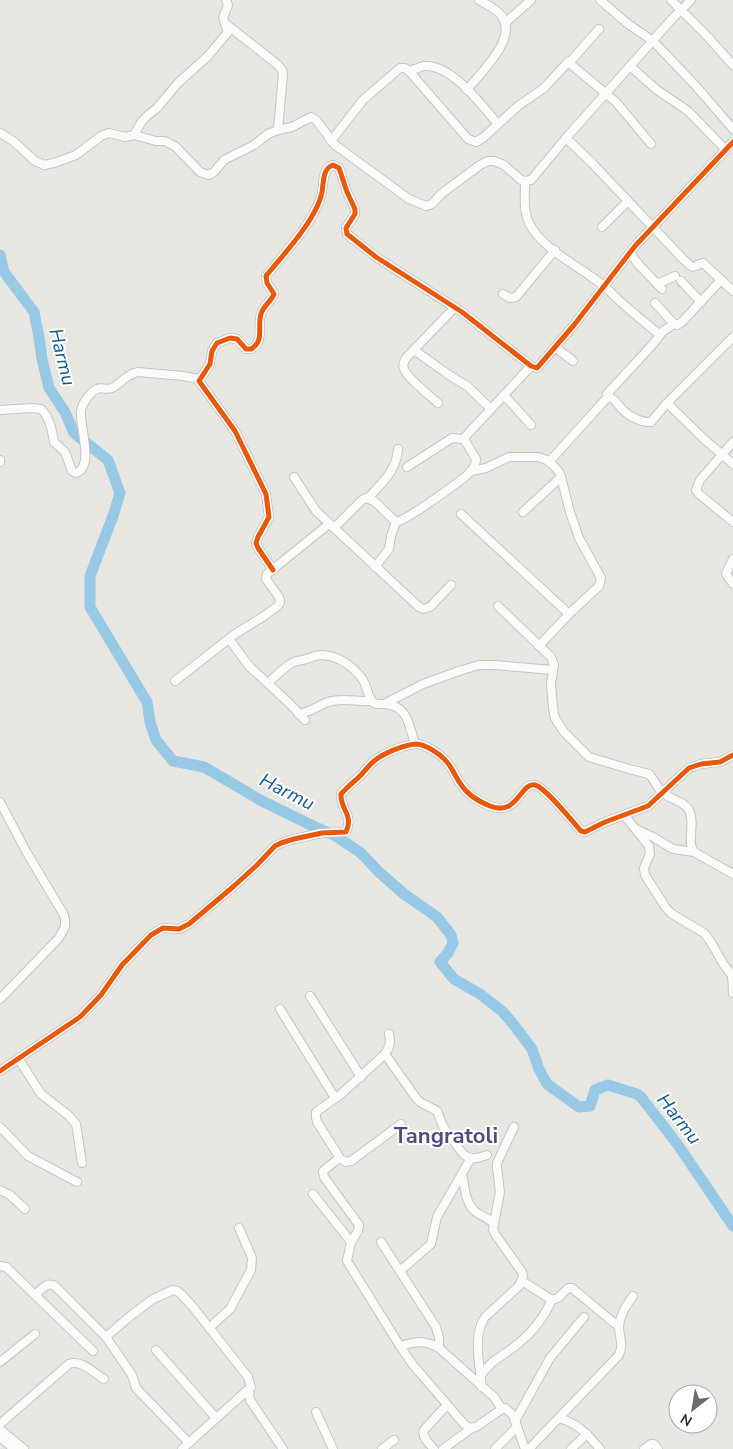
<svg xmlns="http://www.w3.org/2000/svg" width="733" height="1449" font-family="'Nunito Sans',sans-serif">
  <rect width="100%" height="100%" fill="#e8e6e0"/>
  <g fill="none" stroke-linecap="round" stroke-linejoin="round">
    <path stroke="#97c9e7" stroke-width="11" d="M0,255L4,272L34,312L39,337L42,359L49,388L65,412L74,433L108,460L120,493L113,516L90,576V607L147,702L150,722L156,740L173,761L204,767L262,801L313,826L334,835L361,853L379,872L404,894L437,917L451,935L453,943L448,953L440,962L454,979L480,994L502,1011L514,1025L532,1049L539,1069L547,1084L579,1107L590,1106L595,1090L608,1085L637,1094L641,1097L678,1145L733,1226"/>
    <g stroke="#c6c5c5" stroke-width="10">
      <g id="minor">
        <path d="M600,0L628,24L653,41L695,85L733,129"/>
        <path d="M671,0L707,36L733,65"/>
        <path d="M691,0L672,19L566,138L592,163L683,259C695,269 689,268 703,263L733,291"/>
        <path d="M505,23L531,0"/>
        <path d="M226,24L278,65L282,70L283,74L278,130"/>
        <path d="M570,62L599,29"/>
        <path d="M630,66L657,90L688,111L726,150"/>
        <path d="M409,71C414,70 419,67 424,66C452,64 481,105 498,124"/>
        <path d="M467,90C481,72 522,35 499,13C493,7 485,4 479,0"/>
        <path d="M0,133L13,141L35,161L44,165L54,163L76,155L101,136L109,133L125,137L134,135L156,141H165L176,147L200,172L209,175L214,172L224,160L254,145L268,134L278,130L292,127L311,117L316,120L335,145L409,199L426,206L432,204L441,194L480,165L488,161H494L504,165L521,180L525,181L531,180L566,138"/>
        <path d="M134,135L142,121L147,116L157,108L178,83L208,56L228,32L223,18L228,5L226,0"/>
        <path d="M331,141L363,100L400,68H405L409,71L468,139L476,142L484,137L518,106L544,88L568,62L616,102L651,144"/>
        <path d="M525,181C525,196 523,210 529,223C542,250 583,268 605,287C611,292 616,298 622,303C634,314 647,324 660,335"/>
        <path d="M602,227L628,201"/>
        <path d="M630,253L639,265L662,289"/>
        <path d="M681,281L701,302"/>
        <path d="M657,284L675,276"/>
        <path d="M503,294L510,298L516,297L555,250"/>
        <path d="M655,303L674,324L677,325L682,322L721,280"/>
        <path d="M555,347L573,361"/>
        <path d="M414,350L449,375L467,386L491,409"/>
        <path d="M607,394L654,343L662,332L674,324"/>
        <path d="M504,395L531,425"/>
        <path d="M438,403C430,396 407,378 404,369C402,365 404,362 406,358L455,307"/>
        <path d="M667,403L704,439L733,464"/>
        <path d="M0,410L32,408L41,409C50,418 52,430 54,442L65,452L72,471L76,473C95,467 79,425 81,411C82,404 90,392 97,389C101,387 106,390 112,388C122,383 126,374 138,372L183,376L199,379"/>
        <path d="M733,442L700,480L696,490L699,494L733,522"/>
        <path d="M0,460V462"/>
        <path d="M549,462L605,400L609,397C616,399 618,406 624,411C630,417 643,423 651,422L667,403L733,337"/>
        <path d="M407,467L452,438L464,439"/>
        <path d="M471,471L486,468L509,457H538L547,460L553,465L559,472L561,477L570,512L579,538L601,578L599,586L569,614L539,646"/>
        <path d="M294,477L316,511L419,607L423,609L430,607L451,585"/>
        <path d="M368,498C382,483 397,470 398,449"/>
        <path d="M523,512L561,477"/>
        <path d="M461,514L569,614"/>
        <path d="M334,528L362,500L366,498L374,501L396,522C405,521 465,479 472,470C474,467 476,463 476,459L464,439V438L531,366"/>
        <path d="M733,559L726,574L733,584"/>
        <path d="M375,567L389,549L391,536L396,522"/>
        <path d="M273,570L258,548L256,543L258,537L269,517L266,494L235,431L199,381L210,364L212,351L217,343L230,338L237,339L246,349H251C265,341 257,327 261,314C263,306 271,302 274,294L267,283L266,276C283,255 317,219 322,192C324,182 322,169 333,165L339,168L347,192L355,209V214L346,228L347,234L376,257L462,312L531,366L537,368L574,325L635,246L733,142"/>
        <path d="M498,606L551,657L554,665L551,684L553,708L555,718L564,732L589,757L629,769L649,774C654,779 657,788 663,793C670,800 683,800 689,810C696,824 686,841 694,852L733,874"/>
        <path d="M229,639L249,666L289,703L305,720"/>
        <path d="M175,681L235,634L261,618L278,606L280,602L279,597L266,579L267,574L329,524"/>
        <path d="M268,683C276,676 283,668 292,663C296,660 301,661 306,659C311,658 316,655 321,655C338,655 354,667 363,680C367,686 367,695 372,701C375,705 378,704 382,704C408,704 409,725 415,744"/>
        <path d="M384,704L423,684L459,671L479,665H494L553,670"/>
        <path d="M299,714C310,712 318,706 328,702C342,697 358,702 371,701"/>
        <path d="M0,802L27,853L64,915C67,926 64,930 58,939L0,999"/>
        <path d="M624,815L649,846L650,854L644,868L645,875L666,908L672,914L704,933C716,946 720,964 733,976"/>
        <path d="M638,830L653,837L673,849L694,852"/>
        <path d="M732,975L733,993"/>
        <path d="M310,996L361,1077"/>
        <path d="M280,1009L335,1098"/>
        <path d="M389,1034C391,1042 390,1047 385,1054L340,1095L316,1112V1117L317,1122L338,1155L339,1158L323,1171L324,1177L359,1225L358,1231L351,1242L347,1261L400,1346L413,1365L464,1424C469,1428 471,1428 476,1427L502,1409L505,1408L513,1415L525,1449"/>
        <path d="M385,1054L416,1098L420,1102L437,1111L443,1126L463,1154C471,1161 478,1158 487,1155"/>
        <path d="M18,1058L41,1094L68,1115L76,1124L82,1163"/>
        <path d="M0,1071L80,1017L101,995L122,965L151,935L163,928L179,929L189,924L234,886L257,865L275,846L281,843L294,839L322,833L346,832C354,814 340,810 341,794C347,787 355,781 361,775C365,771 369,765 374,761C384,753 403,745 416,744C425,744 440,754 446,761C452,767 455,776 460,783C467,795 478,801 490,806C518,817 520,782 535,785C546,788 572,821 581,831L585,832L605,822L648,806L689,768L701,764L720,762L733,755"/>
        <path d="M0,1127L28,1156L77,1182"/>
        <path d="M339,1158L346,1162L351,1161L401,1124"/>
        <path d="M462,1174C465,1187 465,1204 476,1212C482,1216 488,1218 493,1223"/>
        <path d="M0,1190L10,1195L25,1209"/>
        <path d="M313,1194L351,1242"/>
        <path d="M381,1242L436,1327L439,1338V1348"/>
        <path d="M0,1266L6,1267L93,1351"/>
        <path d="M400,1271L431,1244L437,1217L471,1158"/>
        <path d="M522,1281L552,1300L558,1298L568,1288H572L619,1327"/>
        <path d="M35,1295C41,1290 47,1281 55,1286L106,1337L132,1375L136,1388L189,1443"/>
        <path d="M209,1328L230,1309L251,1270L252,1258L239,1228"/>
        <path d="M106,1337L129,1317L153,1299L173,1290L177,1291L181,1294L193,1307L248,1377C253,1388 247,1391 250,1400L283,1449"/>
        <path d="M400,1346C416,1342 423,1339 439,1348L494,1397L502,1409"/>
        <path d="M156,1350L216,1418"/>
        <path d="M0,1362L35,1334"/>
        <path d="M481,1375C492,1359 505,1355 519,1343C534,1331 544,1317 552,1300"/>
        <path d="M482,1387C480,1366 472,1336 485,1317L519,1286L523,1276L522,1272L495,1234L493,1229L500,1192L497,1167V1163L514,1127"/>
        <path d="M316,1412L333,1449"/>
        <path d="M559,1418C579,1424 587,1434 600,1449"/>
        <path d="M515,1421L550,1358L584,1317"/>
        <path d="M0,1424L69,1364C81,1359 94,1373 104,1379"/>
        <path d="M0,1429L24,1449"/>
        <path d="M0,1437L14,1449"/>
        <path d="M182,1449L251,1387"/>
        <path d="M382,1449L394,1440"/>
        <path d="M434,1449C429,1443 421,1437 424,1430L447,1405"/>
        <path d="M443,1449L472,1428"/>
        <path d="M495,1449L517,1427"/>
        <path d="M529,1449L619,1355C624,1344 619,1337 619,1326C620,1314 627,1305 633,1296"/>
        <path d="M571,1449L587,1434"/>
        <path d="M644,1449L651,1444H654L658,1449"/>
      </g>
    </g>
    <use href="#minor" stroke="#fcfbfa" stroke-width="8"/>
    <g stroke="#fff" stroke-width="8">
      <g id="cycleway">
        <path d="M273,570L258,548L256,543L258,537L269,517L266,494L235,431L199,381L210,364L212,351L217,343L230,338L237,339L246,349H251C265,341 257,327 261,314C263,306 271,302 274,294L267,283L266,276C283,255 317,219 322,192C324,182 322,169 333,165L339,168L347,192L355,209V214L346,228L347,234L376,257L462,312L531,366L537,368L574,325L635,246L733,142"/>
        <path d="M0,1071L80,1017L101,995L122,965L151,935L163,928L179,929L189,924L234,886L257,865L275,846L281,843L294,839L322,833L346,832C354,814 340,810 341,794C347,787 355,781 361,775C365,771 369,765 374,761C384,753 403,745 416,744C425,744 440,754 446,761C452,767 455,776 460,783C467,795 478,801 490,806C518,817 520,782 535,785C546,788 572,821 581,831L585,832L605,822L648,806L689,768L701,764L720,762L733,755"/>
      </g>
    </g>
    <use href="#cycleway" stroke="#e8590c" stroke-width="5"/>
  </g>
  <g text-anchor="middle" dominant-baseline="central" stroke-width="4" stroke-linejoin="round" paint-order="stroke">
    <g font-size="19" font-style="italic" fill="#125997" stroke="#fff">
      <text transform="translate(62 357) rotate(76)">Harmu</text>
      <text transform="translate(287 792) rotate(27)">Harmu</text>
      <text transform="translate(679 1119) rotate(52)">Harmu</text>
    </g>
    <g font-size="22" font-weight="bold" fill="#4c4f7a" stroke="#fff">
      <text x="446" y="1136">Tangratoli</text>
    </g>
  </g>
  <g transform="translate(693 1409) rotate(211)"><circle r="24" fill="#ffffff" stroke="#aaaaaa"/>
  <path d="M0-4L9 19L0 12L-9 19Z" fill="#6c6c6a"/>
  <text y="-8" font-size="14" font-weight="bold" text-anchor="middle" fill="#2a2a2a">N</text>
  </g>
</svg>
